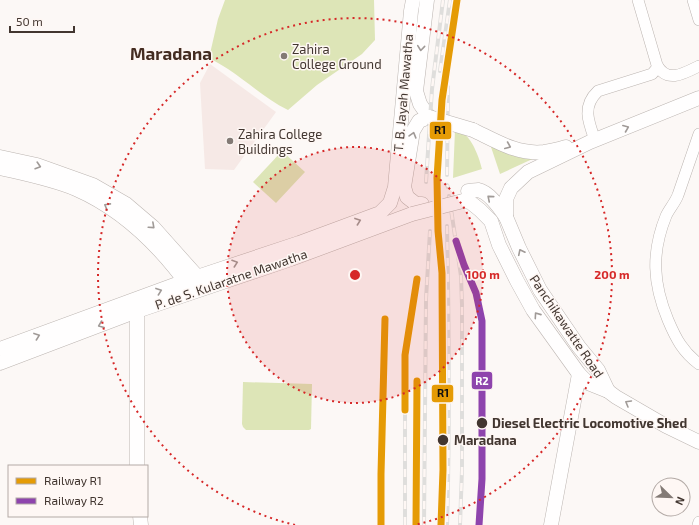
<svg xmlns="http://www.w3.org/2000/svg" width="699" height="525" font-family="'Exo 2',sans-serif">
  <rect width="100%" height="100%" fill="#fcf8f6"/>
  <path fill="#f6e9e6" d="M210,64L276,112L234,170L205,169L200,83Z"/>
  <g fill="#dde5b7">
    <path d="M225,0H374L375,40L362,54L317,85L288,110C266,99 249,83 228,69C222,65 216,62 209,58L218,19Z"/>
    <path d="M455,130C458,132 462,132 464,134C473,140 480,160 482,169L453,178Z"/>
    <path d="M490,144L539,156L500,174Z"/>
    <path d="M282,151L305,172L276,203L253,182Z"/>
    <path d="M243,382L312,384L311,429L309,430H246L243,427L242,424Z"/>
  </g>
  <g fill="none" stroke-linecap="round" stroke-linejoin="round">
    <g stroke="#bcb5b1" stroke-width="12">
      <g id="minor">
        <path d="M638,0L657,65C667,84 685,73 699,66"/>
        <path d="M693,0L699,20"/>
        <path d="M699,134C692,154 685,175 678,195C675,203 669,209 666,216C651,253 653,284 668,320C676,339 683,352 699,364"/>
        <path d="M595,140C588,121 582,106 598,91L652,74L658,67"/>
        <path d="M698,525L699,522"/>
      </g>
    </g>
    <g stroke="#bcb5b1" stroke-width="15">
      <g id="major">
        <path d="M473,130C496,141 518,155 544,152C551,151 559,149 566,147"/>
        <path d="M0,157L37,165L93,185L126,204L153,227L203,283"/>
        <path d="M0,168C26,174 52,179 76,189C124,210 160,246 190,288"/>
        <path d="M468,191C471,191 475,190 478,190C489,192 500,208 506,217"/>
        <path d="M463,201L470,202L480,210L491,221L499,245L517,281L533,310L579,374L588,383L608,391L616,397L666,426L699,442"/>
        <path d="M422,204H416L407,197L404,187L413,131L419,121L429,117L420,104L416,91L427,0"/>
        <path d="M0,349L185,281L299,243L380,213L390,203L395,187L411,11L413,0"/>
        <path d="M0,363L137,311L291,259L412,214"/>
        <path d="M608,391L598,370L579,347L540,290L519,248L506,217V199L511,188L528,172L590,142L699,98"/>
        <path d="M137,466V311"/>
        <path d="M140,516L141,525"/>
        <path d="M551,525L579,374"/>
      </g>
    </g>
    <use href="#minor" stroke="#fffefe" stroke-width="11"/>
    <use href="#major" stroke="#fffefe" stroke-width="14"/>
    <g stroke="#dfdedc" stroke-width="4">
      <g id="rail">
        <path d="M452,34L457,0"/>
        <path d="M449,69V49"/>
        <path d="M440,71L450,0"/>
        <path d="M447,175L448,87"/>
        <path d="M437,178L442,100L447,63"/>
        <path d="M426,182L432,89L443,0"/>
        <path d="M447,185L448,187"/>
        <path d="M449,196L461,276L462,305V470L460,525"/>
        <path d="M447,226C449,325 450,425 447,525"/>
        <path d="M438,231L442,273L443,473"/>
        <path d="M462,260L476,293L482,321V479L479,525"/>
        <path d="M381,525V474L385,319"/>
        <path d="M405,525V355L417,279"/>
        <path d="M424,525L426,299L430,231"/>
      </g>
    </g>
    <use href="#rail" stroke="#fef7f4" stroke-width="2.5" stroke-dasharray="8" stroke-linecap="butt"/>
    <g stroke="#bcb5b1" stroke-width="15" stroke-linecap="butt">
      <g id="major-bridge">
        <path d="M429,117L473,130"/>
        <path d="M412,214L463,201"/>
      </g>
    </g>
    <use href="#major-bridge" stroke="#fffefe" stroke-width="14"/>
    <g stroke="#fef7f4" stroke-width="10">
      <g id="rail-1">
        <path d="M405,410V355L417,279"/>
        <path d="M381,525V474L385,319"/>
        <path d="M416,525L417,381"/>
        <path d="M441,525L443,470L442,273L438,231L437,178L442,100L457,0"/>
      </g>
    </g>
    <g stroke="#fef7f4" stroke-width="10">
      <path id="rail-2" d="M456,241L464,265L476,293L482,321V479L479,525"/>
    </g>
    <use href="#rail-1" stroke="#e59b05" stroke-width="7"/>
    <use href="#rail-2" stroke="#8e44ad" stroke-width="7"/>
  </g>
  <defs><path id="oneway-chevron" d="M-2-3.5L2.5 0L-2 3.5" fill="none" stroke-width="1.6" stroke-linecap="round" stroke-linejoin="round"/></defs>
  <g stroke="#a09a97">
    <use href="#oneway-chevron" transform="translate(421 48) rotate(96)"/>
    <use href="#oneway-chevron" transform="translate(626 128) rotate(-22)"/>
    <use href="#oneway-chevron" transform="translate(413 135) rotate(-74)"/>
    <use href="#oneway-chevron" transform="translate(508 146) rotate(23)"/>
    <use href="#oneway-chevron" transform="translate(38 166) rotate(17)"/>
    <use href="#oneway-chevron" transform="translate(490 198) rotate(-140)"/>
    <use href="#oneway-chevron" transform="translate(107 206) rotate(-151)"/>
    <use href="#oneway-chevron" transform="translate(358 221) rotate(-20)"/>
    <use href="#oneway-chevron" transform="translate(152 226) rotate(42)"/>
    <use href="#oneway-chevron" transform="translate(521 252) rotate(-116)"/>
    <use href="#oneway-chevron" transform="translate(235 263) rotate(-19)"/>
    <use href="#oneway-chevron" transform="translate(159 291) rotate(-20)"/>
    <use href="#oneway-chevron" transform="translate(537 315) rotate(-125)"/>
    <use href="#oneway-chevron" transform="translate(101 325) rotate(159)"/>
    <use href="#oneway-chevron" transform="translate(37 336) rotate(-20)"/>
    <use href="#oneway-chevron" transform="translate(628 403) rotate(-150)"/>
  </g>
  <circle cx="355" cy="275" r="128" fill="#d62828" fill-opacity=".12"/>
  <g fill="none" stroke="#d62828" stroke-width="2" stroke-dasharray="2 4">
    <circle cx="355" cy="275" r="128"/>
    <path d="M295 525A257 257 0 1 1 415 525"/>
  </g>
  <g fill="#837a75" stroke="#fef7f4" stroke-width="1.5">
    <circle cx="284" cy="56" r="4"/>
    <circle cx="230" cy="141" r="4"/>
  </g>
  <g fill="#423630" stroke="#fef7f4" stroke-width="1.5">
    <circle cx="482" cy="423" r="6"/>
    <circle cx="443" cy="440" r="6"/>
  </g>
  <g text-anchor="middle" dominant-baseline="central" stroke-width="3" stroke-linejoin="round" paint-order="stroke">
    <g font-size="13" fill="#423630" stroke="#fef7f4" text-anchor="start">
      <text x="292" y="49">Zahira<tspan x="292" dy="15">College Ground</tspan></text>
      <text x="238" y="134">Zahira College<tspan x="238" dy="15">Buildings</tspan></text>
    </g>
    <g font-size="13" fill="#423630" stroke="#fef7f4">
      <text transform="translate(403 93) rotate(-85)">T. B. Jayah Mawatha</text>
      <text transform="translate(231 279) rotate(-19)">P. de S. Kularatne Mawatha</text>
      <text transform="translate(567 326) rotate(56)">Panchikawatte Road</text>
    </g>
    <g font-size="13" font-weight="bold" fill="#423630" stroke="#fef7f4" text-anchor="start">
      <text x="492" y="423">Diesel Electric Locomotive Shed</text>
      <text x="454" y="440">Maradana</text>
    </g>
    <g font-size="17" font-weight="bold" fill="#442c21" stroke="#fef7f4">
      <text x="171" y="53">Maradana</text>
    </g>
  </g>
  <circle cx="355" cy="275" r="6" fill="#d62828" stroke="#fef7f4" stroke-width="2"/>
  <g font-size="12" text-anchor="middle" font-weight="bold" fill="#d62828" stroke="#fef7f4" stroke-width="3" stroke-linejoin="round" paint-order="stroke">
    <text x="483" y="279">100 m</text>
    <text x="612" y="279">200 m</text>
  </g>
  <g stroke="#fef7f4" stroke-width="1.5">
    <rect x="429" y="121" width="23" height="19" rx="4" fill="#e59b05"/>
    <rect x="471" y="371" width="22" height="19" rx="4" fill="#8e44ad"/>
    <rect x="431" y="384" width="23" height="19" rx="4" fill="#e59b05"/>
  </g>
  <g font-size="11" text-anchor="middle" font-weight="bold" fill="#fff">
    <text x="482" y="385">R2</text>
  </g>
  <g font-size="11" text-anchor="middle" font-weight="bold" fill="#111">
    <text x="440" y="134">R1</text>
    <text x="443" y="397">R1</text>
  </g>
  <rect x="8" y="465" width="140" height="52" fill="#fef7f4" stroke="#b3aaa6"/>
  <rect x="16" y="478" width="20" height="6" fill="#e59b05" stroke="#b3aaa6"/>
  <text x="44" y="485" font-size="12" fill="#423630">Railway R1</text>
  <rect x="16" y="498" width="20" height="6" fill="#8e44ad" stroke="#b3aaa6"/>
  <text x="44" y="505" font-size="12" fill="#423630">Railway R2</text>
  <g transform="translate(671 497) rotate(113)"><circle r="19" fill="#fef7f4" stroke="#b3aaa6"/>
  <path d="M0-3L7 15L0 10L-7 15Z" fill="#837a75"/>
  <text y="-6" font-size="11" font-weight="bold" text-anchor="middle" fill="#423630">N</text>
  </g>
  <path d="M10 26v6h64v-6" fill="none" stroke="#423630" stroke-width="2"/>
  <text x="16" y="26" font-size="12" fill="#423630" stroke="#fef7f4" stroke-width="3" paint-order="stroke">50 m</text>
</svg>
